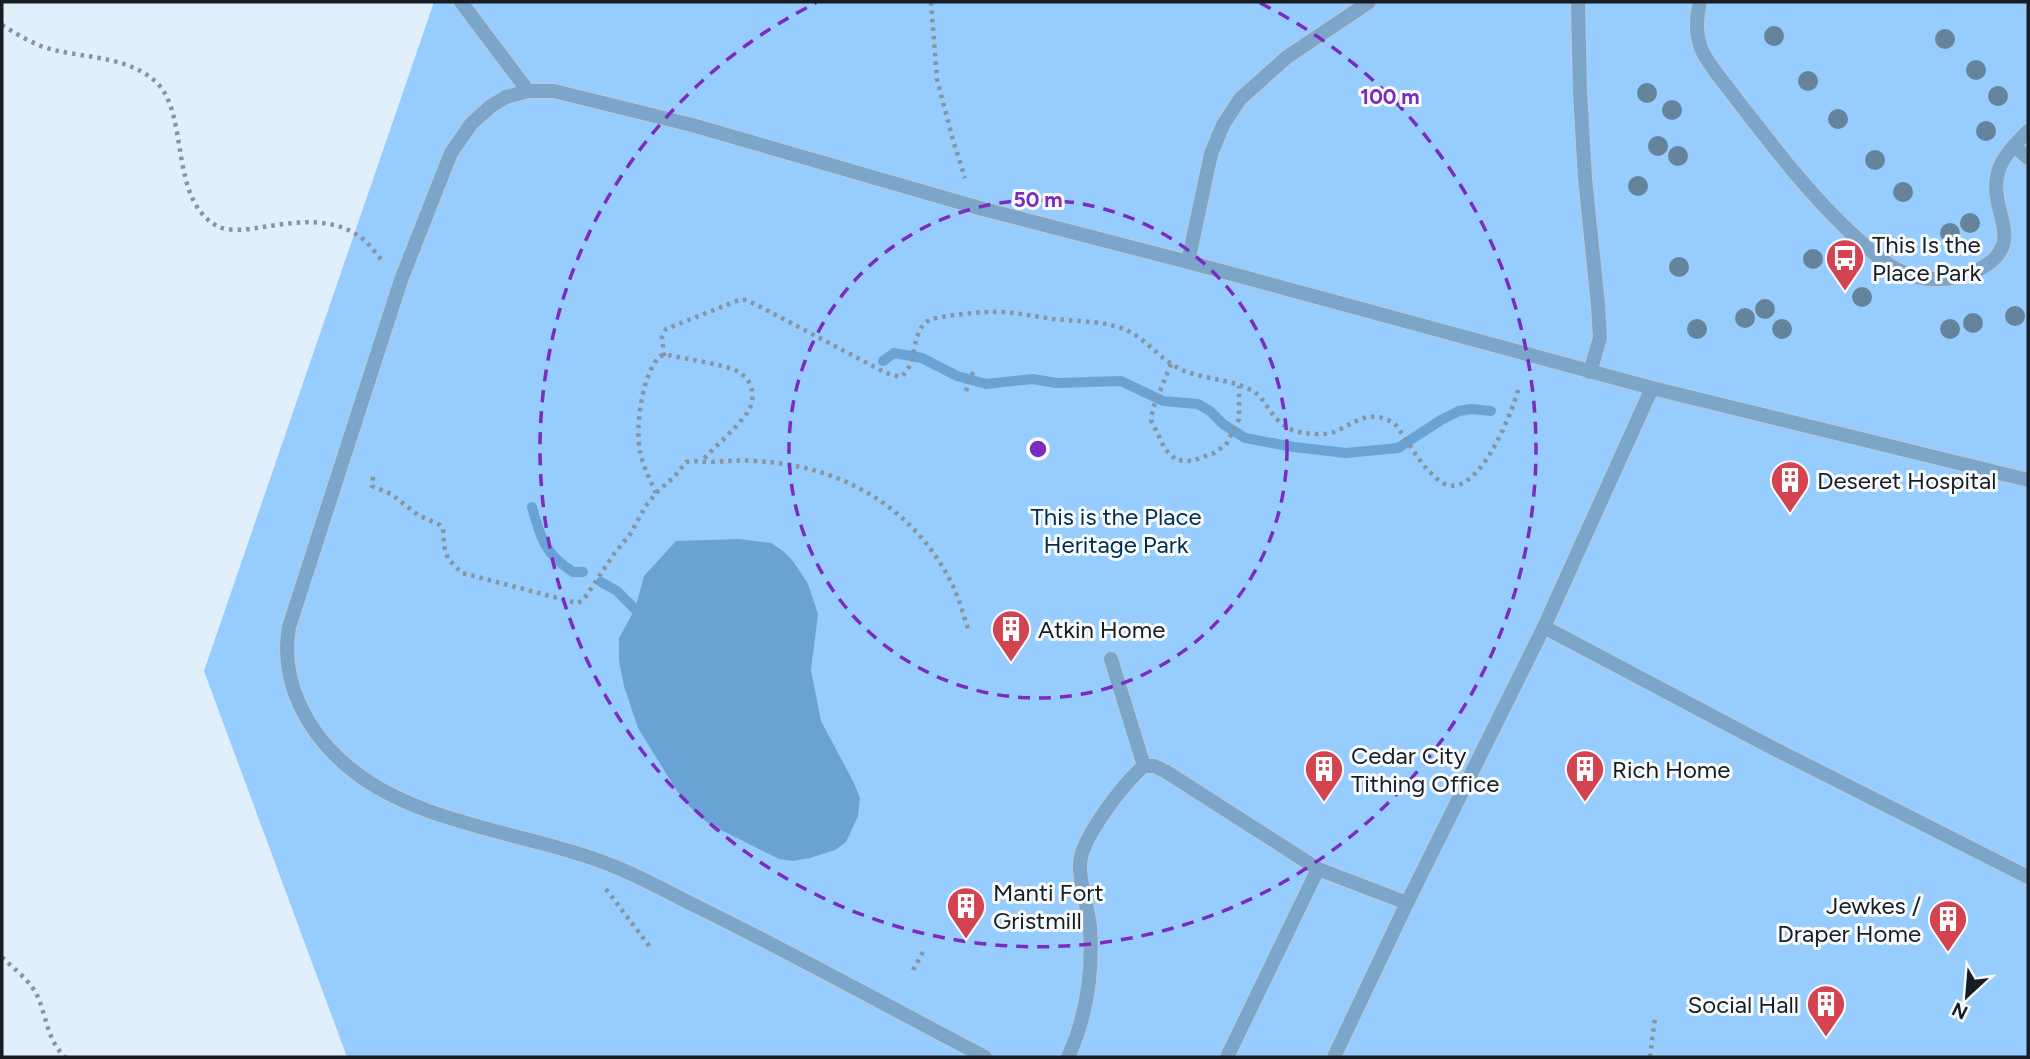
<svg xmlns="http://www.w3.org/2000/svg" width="2030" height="1059" font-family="Figtree,sans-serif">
  <rect width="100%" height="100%" fill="#e1effc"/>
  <path fill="#96ccfe" d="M434,2H2028V1057H347L204,671Z"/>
  <path fill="#69a3d6" d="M739,539L771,543L783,551L793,561L808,584L818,614L811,670L821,721L854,783L860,798L858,816L846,842L835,850L810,858L793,861L779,859L709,824L691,808L677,791L638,728L624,686L619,661V638L635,609L644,576L676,541Z"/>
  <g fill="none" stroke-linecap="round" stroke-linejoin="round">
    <g stroke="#69a3d6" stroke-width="10">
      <path d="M883,361L894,353L922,358L957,376L986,384L1033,379L1056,383L1121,381L1163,401L1198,404L1210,411L1223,424L1245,438L1294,447L1346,453L1398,448L1441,420L1459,411L1471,409L1491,411"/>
      <path d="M532,507C541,539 544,553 573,572H583"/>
      <path d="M601,582L617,591L635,609"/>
    </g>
    <g stroke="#bdc9d5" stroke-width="16">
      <g id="service">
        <path d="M461,2L528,91"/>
        <path d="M1578,2L1580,92L1585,178L1598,305L1600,338L1590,372"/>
        <path d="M1700,2C1696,18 1695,32 1701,48C1707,64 1727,86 1737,100C1773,146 1808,193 1851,233C1865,246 1879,259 1896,269C1922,283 1952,282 1978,270C2030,243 1987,212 1998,173C2002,156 2016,144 2028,131"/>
        <path d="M2014,146L2028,158"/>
        <path d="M1188,262L1211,154L1223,125L1240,99L1287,57L1369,2"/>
        <path d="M1544,627L1765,744L2028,877"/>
        <path d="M1111,659L1144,766"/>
        <path d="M985,1057C891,1008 799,957 704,910C675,896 647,880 618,868C536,833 423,827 352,770C309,736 279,683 289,627L401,280L451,153L471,124L491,106L506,97L528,91H554L692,125L983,209L1188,262L1652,388L2028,480"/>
        <path d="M1068,1057C1087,1016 1093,972 1090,927C1088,905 1079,885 1080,863C1082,837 1124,783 1144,766H1154L1165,771L1318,869"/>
        <path d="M1227,1057L1318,869L1407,903"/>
        <path d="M1334,1057L1407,903L1544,627L1652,388"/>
      </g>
    </g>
    <g stroke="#8a949e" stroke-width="4.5" stroke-dasharray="3.5 5" stroke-linecap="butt">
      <path d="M931,2L937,79L953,140L965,178"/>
      <path d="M2,25C18,35 36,46 54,50C87,58 128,57 155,81C191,113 167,201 219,227C228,231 246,230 256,228C292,223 331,214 363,239C371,246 377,255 384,263"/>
      <path d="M664,356L662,337L666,329L739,300H745L755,304L886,373L900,377C920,366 908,328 932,319C941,316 979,312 990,312C1010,311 1032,316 1053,319C1074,321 1107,321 1126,330C1148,340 1160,360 1182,370C1204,379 1228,379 1249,389C1268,397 1269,422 1295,431C1305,434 1327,436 1337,431C1359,420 1371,409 1395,424C1410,443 1422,470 1443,483C1477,502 1512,413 1518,390"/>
      <path d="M1171,364L1153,408L1151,420L1165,449L1176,460L1192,461L1214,453L1226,445L1239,419V386"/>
      <path d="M966,391L973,372"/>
      <path d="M373,477L372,486L391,494L418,515L440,525L443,529L444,546L448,559L462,573L577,603L582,601L586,596L614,554L631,533L645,507L656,493L675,476L686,462C695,460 703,462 712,462C727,461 740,460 755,461C840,465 913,506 952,584C959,598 963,614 968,629"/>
      <path d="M656,493C650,480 643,466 640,452C635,427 642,374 660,356L668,355C686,359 722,364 737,371C753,379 757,399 747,413C735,430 716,445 702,461"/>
      <path d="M606,889L650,947"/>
      <path d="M2,957C13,968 28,979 36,993C47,1015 46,1039 65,1057"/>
      <path d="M913,970L924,950"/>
      <path d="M1650,1057L1655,1018"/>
    </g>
    <use href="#service" stroke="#7ca5ca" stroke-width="14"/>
  </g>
  <g fill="#65849c">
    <circle cx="1774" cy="36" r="10"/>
    <circle cx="1945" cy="39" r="10"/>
    <circle cx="1976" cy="70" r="10"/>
    <circle cx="1808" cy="81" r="10"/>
    <circle cx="1647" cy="93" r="10"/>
    <circle cx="1998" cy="96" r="10"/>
    <circle cx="1672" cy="110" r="10"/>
    <circle cx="1838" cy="119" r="10"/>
    <circle cx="1986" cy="131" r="10"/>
    <circle cx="1658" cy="146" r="10"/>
    <circle cx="1678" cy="156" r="10"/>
    <circle cx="1875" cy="160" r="10"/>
    <circle cx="1638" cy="186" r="10"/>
    <circle cx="1903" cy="192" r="10"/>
    <circle cx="1970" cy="223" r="10"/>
    <circle cx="1950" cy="233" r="10"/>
    <circle cx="1813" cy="259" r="10"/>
    <circle cx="1679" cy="267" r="10"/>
    <circle cx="1862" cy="297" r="10"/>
    <circle cx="1765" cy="309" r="10"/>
    <circle cx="2015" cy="316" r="10"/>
    <circle cx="1745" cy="318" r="10"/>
    <circle cx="1973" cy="323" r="10"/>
    <circle cx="1697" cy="329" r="10"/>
    <circle cx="1782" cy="329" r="10"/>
    <circle cx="1950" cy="329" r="10"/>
  </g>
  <g fill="none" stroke="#7b2cbf" stroke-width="3.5" stroke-dasharray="12 9">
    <circle cx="1038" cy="449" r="249"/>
    <path d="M1260 3A498 498 0 1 1 816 3"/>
  </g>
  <defs>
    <g id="bus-pin" transform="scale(2.0125)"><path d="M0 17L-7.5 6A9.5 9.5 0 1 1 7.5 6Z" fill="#d44450" stroke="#f7fbfe"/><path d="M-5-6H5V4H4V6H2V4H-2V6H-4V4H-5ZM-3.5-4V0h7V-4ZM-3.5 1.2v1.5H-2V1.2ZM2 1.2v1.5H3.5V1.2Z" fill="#fff"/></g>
    <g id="building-pin" transform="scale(2.0125)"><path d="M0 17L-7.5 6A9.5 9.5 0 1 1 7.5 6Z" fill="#d44450" stroke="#f7fbfe"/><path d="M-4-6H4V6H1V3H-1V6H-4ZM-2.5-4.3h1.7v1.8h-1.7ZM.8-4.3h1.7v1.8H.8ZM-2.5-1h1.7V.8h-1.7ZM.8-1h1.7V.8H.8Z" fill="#fff"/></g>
  </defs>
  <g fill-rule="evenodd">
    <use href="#bus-pin" x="1845" y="258"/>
    <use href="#building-pin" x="1790" y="480"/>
    <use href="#building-pin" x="1011" y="629"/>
    <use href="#building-pin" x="1324" y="769"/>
    <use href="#building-pin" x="1585" y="769"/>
    <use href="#building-pin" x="966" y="906"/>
    <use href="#building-pin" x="1948" y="919"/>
    <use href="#building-pin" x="1826" y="1004"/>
  </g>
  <g text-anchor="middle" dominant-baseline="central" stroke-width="6" stroke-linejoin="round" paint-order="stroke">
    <g font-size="24" fill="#171d23" stroke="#f7fbfe" text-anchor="start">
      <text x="1872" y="244">This Is the<tspan x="1872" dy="28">Place Park</tspan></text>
      <text x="1817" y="480">Deseret Hospital</text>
      <text x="1038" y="629">Atkin Home</text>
      <text x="1351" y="755">Cedar City<tspan x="1351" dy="28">Tithing Office</tspan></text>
      <text x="1612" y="769">Rich Home</text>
      <text x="993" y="892">Manti Fort<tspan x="993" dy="28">Gristmill</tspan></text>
      <text x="1921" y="905" text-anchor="end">Jewkes /<tspan x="1921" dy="28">Draper Home</tspan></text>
      <text x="1799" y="1004" text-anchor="end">Social Hall</text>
    </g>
    <g font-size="24" fill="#002c4d" stroke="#f7fbfe">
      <text x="1116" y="516">This is the Place<tspan x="1116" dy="28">Heritage Park</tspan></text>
    </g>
  </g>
  <circle cx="1038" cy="449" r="10" fill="#7b2cbf" stroke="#f7fbfe" stroke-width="3.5"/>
  <g font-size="21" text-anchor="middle" font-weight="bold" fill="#7b2cbf" stroke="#f7fbfe" stroke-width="6" stroke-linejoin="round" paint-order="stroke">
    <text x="1390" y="104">100 m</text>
    <text x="1038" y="207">50 m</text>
  </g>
  <rect width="2030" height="1059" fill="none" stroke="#171d23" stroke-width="7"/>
  <g transform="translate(1967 996) rotate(206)" stroke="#f7fbfe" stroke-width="5" paint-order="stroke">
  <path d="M0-5L12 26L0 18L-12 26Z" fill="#171d23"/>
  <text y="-10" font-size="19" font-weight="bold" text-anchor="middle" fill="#171d23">N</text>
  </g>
</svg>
